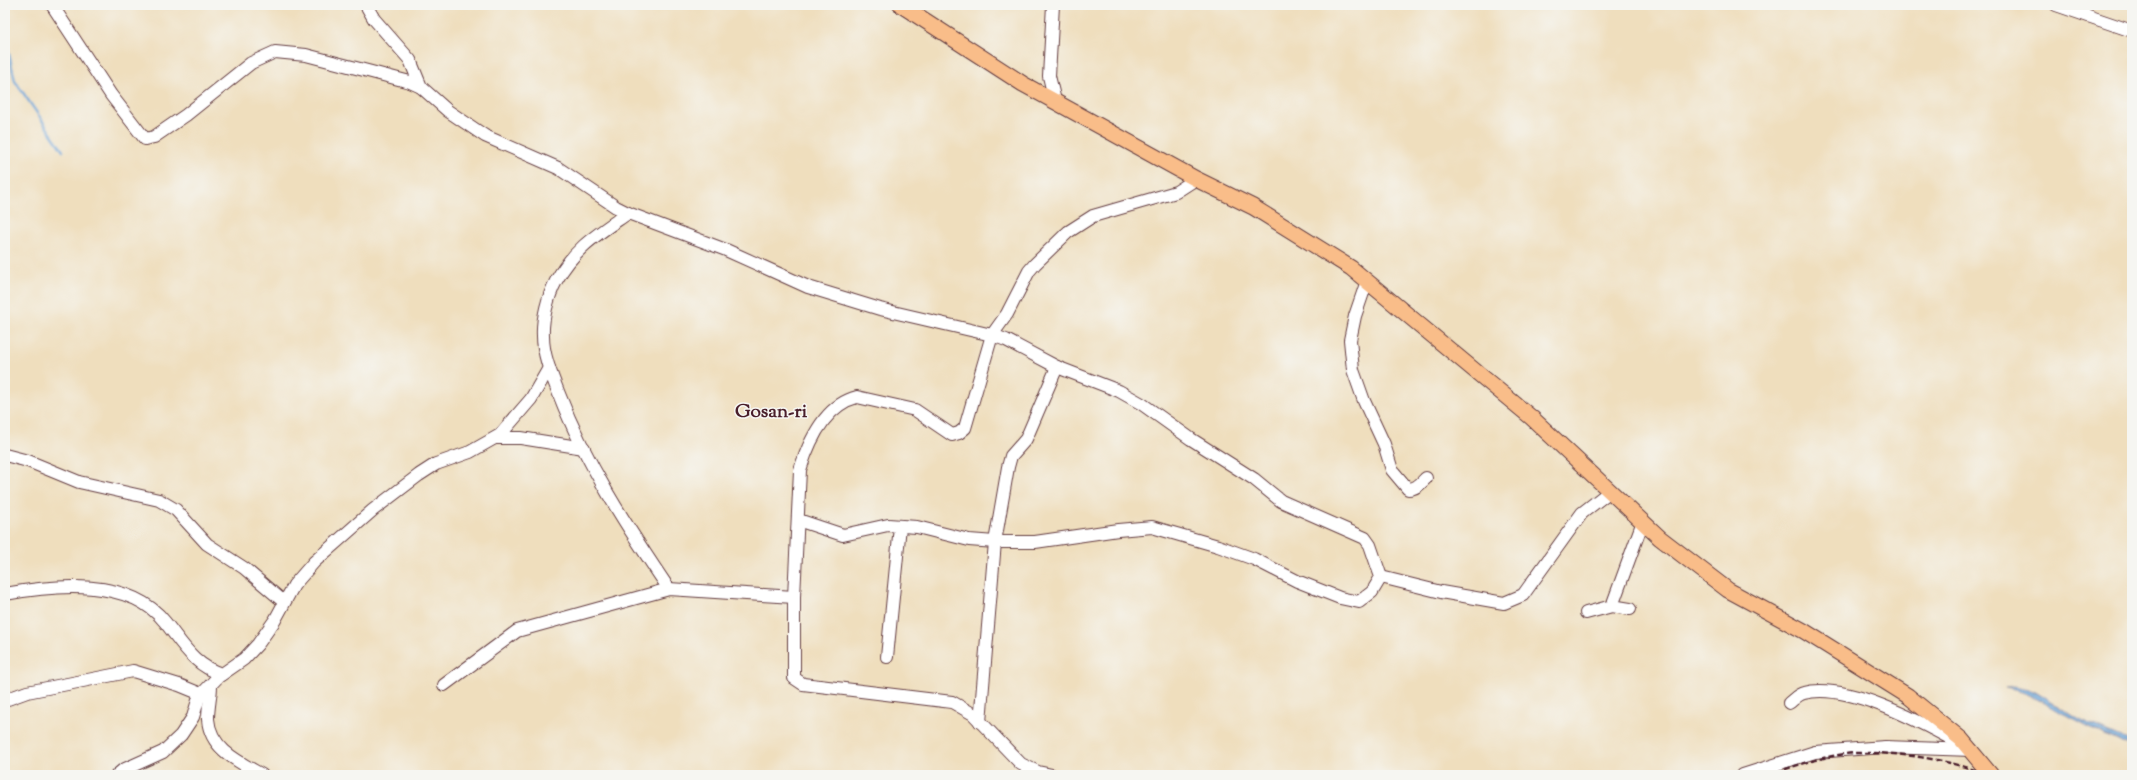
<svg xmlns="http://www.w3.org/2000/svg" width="2137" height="780" font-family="'Sorts Mill Goudy',serif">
  <defs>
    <pattern id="water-waves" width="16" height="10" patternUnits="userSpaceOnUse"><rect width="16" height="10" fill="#649fd4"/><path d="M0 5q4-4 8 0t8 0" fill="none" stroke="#5481ac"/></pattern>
  </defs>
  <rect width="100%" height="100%" fill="#f6f6f2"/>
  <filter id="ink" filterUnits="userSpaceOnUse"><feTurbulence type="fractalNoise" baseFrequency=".025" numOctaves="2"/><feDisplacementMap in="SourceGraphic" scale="8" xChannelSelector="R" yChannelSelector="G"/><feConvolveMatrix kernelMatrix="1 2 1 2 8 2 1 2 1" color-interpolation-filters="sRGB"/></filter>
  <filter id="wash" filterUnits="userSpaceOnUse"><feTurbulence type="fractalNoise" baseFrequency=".012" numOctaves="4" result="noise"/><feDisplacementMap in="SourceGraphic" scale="16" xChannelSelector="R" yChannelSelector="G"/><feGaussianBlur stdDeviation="0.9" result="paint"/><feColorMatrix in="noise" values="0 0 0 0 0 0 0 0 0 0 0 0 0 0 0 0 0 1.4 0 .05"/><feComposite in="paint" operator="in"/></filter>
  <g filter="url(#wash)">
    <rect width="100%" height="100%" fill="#efdebd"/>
    <path fill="url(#water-waves)" stroke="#575f80" d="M2013,687L2034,691L2080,720L2132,743V749C2115,738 2097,733 2080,723C2054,710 2034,693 2005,688Z"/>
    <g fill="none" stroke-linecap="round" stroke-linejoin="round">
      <path stroke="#649fd4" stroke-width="2.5" d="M5,36L15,81L63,151"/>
    </g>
  </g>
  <g filter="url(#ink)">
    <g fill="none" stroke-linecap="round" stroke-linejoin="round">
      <g stroke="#633c41" stroke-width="14">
        <g id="minor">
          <path d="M52,5L111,95L145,139L154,137L186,115L251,63L275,52L306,55L410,82L421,87"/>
          <path d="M366,5L374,19L410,60L421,87L448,111L485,136L558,168L616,207L628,213L726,250L808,287L880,309L992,335L1006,340L1057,367L1119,391L1142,404L1191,439L1254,479L1281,501L1365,538L1370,545L1381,577L1372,592L1359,602L1340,598L1297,581L1254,559L1218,546L1152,527L1118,530L1035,542H995L969,540L917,527L888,525L843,535L798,520"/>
          <path d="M1053,5L1049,76L1055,101"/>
          <path d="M2056,5L2132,31"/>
          <path d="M628,213C598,234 575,247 556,281C548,296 542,319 543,336C543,356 552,376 559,394C586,464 627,527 669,589"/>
          <path d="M1367,281L1355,316L1350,340L1353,370L1364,401L1384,444L1392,470L1408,489C1416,489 1420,484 1426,478"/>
          <path d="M497,438H521L584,448"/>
          <path d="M5,455L28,461L79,482L159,500L176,510L207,544L244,568L284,602"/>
          <path d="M1381,577L1441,592L1504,603L1523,595L1582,513L1609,492"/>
          <path d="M5,594C55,585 130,577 165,622C182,643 195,667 222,674"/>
          <path d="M1612,606L1630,609"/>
          <path d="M1586,613L1612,606L1642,524"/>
          <path d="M887,657L900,526"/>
          <path d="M211,685C211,696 208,707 208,719C210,749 239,762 262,775"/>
          <path d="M444,685L517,631L669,589L794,597"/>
          <path d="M5,700L27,692L133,671L179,685L201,694"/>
          <path d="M1789,703C1793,700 1798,694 1804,693C1846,682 1919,721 1957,742"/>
          <path d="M980,722L995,542L1008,467L1011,456L1026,439L1057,367"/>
          <path d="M117,775L123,770L163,752L181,735L193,717L199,697L218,677L244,659L258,644L275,620L294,585L314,562L373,510L419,475L436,464L470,452L500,435L531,399L549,368"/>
          <path d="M1052,775L1038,772L1021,764L973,714L952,702L803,684L794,678V597L800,470C809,441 825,405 857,397L915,410L952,435L959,433L965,428L992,335L1007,314L1029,271L1035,264L1068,232L1093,216L1176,192L1196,179"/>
          <path d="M1743,775L1815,752L1885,747L1972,750"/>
        </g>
      </g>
      <g stroke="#633c41" stroke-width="17">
        <path id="major" d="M901,5L1023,84L1196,179L1253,207L1351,268L1532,418L1660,538L1728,590L1804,631L1908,696L1961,739L1991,775"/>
      </g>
      <use href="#minor" stroke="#fff" stroke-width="12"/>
      <use href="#major" stroke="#f9bd89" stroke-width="15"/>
      <path stroke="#4a1f2b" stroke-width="2.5" stroke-dasharray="6 3" stroke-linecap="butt" d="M1768,775C1794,766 1829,754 1857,753C1900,752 1948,759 1988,775"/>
    </g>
  </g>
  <g text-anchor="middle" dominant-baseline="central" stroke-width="3" stroke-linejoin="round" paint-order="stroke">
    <g font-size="19" font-weight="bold" fill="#4a1f2b" stroke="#f6f6f2">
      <text x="771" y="412">Gosan-ri</text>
    </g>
  </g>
  <rect width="2137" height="780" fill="none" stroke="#f6f6f2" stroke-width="20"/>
</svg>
